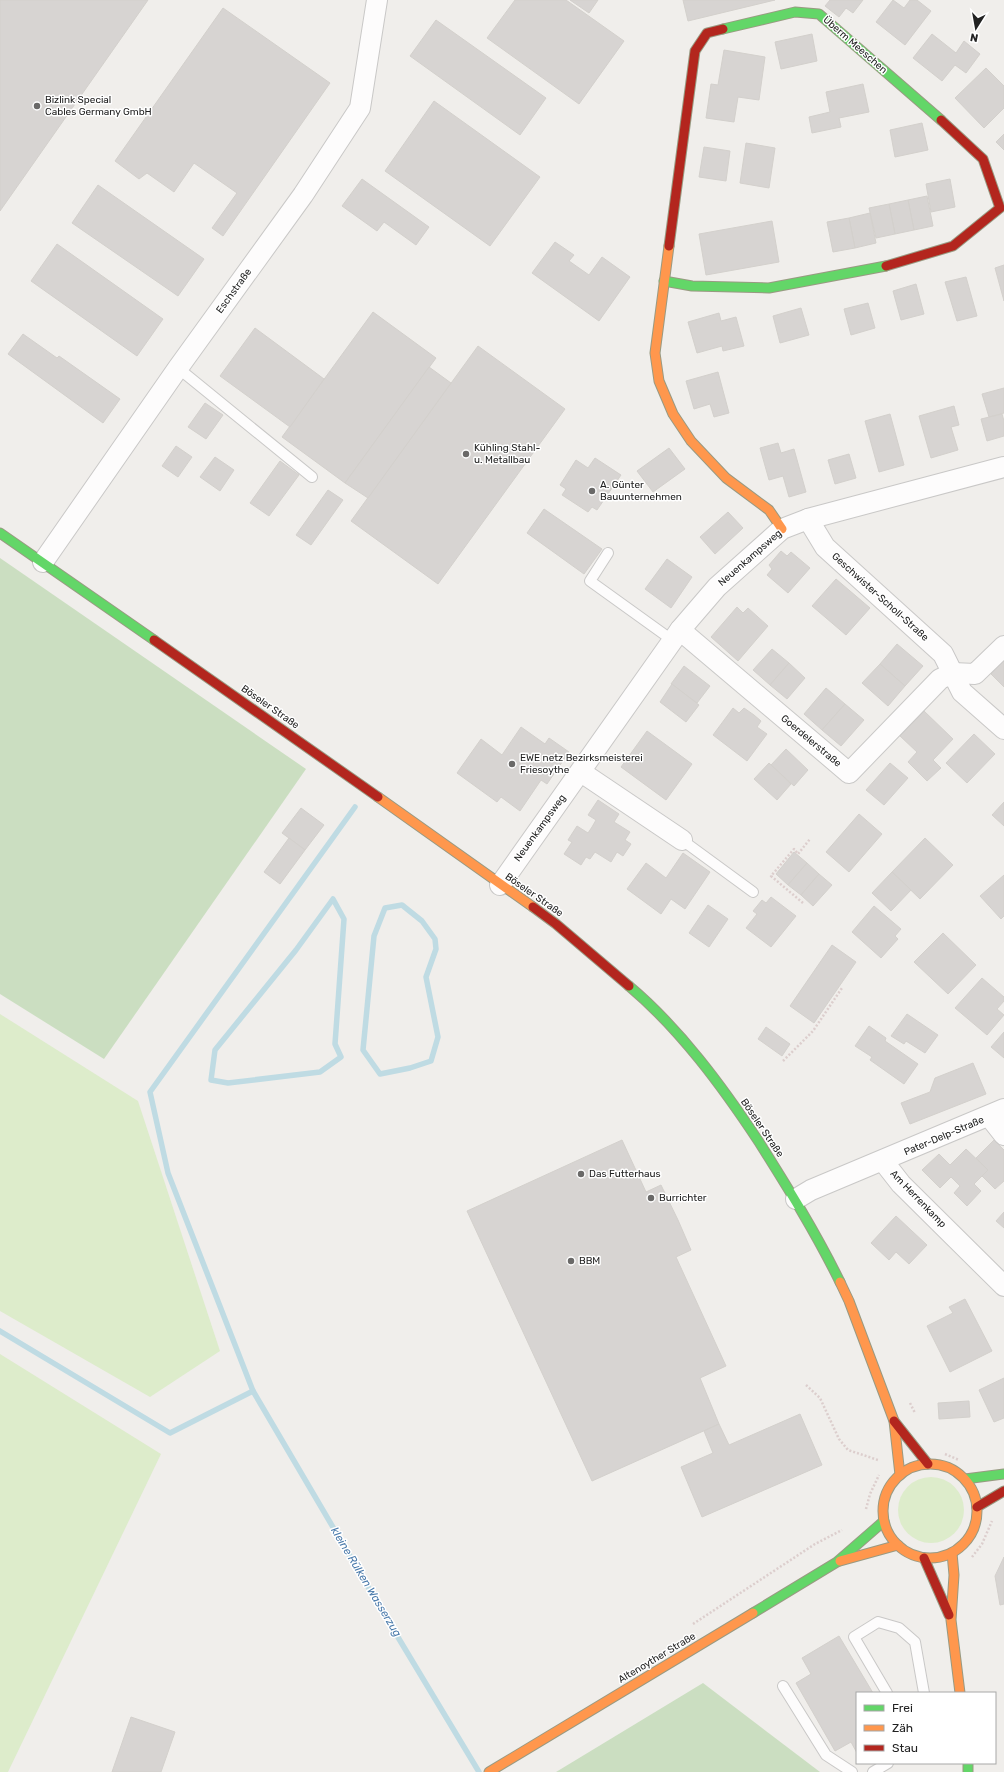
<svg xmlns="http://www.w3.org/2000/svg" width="1004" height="1772" font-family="Rubik,sans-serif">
  <rect width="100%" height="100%" fill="#f0eeeb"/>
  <g fill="#ddeccb">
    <path d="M0,1014L138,1101L220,1351L150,1397L0,1311Z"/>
    <path d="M0,1354L161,1454L8,1772H0Z"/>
    <circle cx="931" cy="1510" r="33"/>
  </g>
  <g fill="#cbdec1">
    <path d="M0,558L306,769L104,1059L0,994Z"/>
    <path d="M703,1683L820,1772H556Z"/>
  </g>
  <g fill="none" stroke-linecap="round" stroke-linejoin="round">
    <g stroke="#bfdbe3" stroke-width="5.5">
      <path d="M355,807L150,1092L168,1173L253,1391L381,1609L479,1772"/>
      <path d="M333,899L344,919L335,1044L341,1057L320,1072L228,1083L211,1080L215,1050L296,950Z"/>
      <path d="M402,905L422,921L435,939L436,949L426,977L438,1037L431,1061L410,1068L380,1074L363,1050L374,936L385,908Z"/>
      <path d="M0,1331L170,1433L253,1391"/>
    </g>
  </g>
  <g fill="#d7d4d2" stroke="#d3d0cc">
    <path d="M0,0H148L0,211Z"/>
    <path d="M515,0H566L624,41L579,104L487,38Z"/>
    <path d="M570,0H598L589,13Z"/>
    <path d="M683,0H775L688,21Z"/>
    <path d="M830,0H863L853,13L846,8L839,17L825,6Z"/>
    <path d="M893,0L904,8L910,0H917L931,11L905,45L876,22Z"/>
    <path d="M223,8L330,83L223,236L212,228L237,193L194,163L174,192L147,173L139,179L115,161Z"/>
    <path d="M436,20L546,98L520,135L410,56Z"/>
    <path d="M812,34L817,61L781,69L775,42Z"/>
    <path d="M932,34L956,53L964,41L980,54L966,73L955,65L942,81L913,58Z"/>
    <path d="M724,50L765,57L759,100L738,97L734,122L706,118L711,84L718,85Z"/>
    <path d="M986,68L1004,86V108L984,128L955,98Z"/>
    <path d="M863,84L869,112L839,118L841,127L812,133L809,117L830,112L826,92Z"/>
    <path d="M434,101L540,177L490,246L385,171Z"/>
    <path d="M922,123L928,150L895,157L890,130Z"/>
    <path d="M1004,134V150L996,142Z"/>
    <path d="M746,143L775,148L769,188L740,183Z"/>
    <path d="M704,147L730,151L726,181L699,177Z"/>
    <path d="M362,179L429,227L416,245L384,222L377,231L342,206Z"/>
    <path d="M950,179L955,207L931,212L926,184Z"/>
    <path d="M98,185L204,259L178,296L72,223Z"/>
    <path d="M927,196L933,226L914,230L908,200Z"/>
    <path d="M908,200L914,230L895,234L889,204Z"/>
    <path d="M889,204L895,234L876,238L869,208Z"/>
    <path d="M870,213L876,243L855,248L849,218Z"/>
    <path d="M849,218L855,248L833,252L827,222Z"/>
    <path d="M772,221L779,262L706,275L699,234Z"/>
    <path d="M555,242L574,255L569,261L589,275L602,257L630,277L599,321L532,273Z"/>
    <path d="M57,244L163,319L137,356L31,281Z"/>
    <path d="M1004,265V301L995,268Z"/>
    <path d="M966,277L977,316L957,321L945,282Z"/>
    <path d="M916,284L924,314L901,320L893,291Z"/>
    <path d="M868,303L875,328L851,335L844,309Z"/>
    <path d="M801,308L809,335L780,343L773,316Z"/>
    <path d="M373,312L436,358L345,483L282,437Z"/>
    <path d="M719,313L721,321L736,317L744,346L723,351L722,346L697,353L688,322Z"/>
    <path d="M255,328L324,379L290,427L220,376Z"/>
    <path d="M23,334L57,358L59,356L120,399L103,423L8,354Z"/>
    <path d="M478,346L565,409L438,584L351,521Z"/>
    <path d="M429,367L451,383L368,498L345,483Z"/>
    <path d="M718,372L729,413L714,417L710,404L694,409L686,381Z"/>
    <path d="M1004,388V413L989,417L982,394Z"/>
    <path d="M205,403L223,415L206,439L188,427Z"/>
    <path d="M954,406L959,425L951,427L958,450L931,458L919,416Z"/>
    <path d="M890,414L904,465L879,472L865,421Z"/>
    <path d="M1002,414L1004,421V436L987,441L981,419Z"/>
    <path d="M778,443L781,453L794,449L806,492L789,497L783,476L769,480L760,448Z"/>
    <path d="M176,446L192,457L178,477L162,466Z"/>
    <path d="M669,448L685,469L653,492L637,471Z"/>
    <path d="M849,454L856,478L835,484L828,460Z"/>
    <path d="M215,457L234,470L220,491L200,477Z"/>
    <path d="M595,458L621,475L597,510L592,507L588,512L562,495L566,489L560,485L576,460L588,468Z"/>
    <path d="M280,461L299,475L269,516L250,503Z"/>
    <path d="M328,490L343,500L311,545L296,535Z"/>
    <path d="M544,509L602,549L584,574L527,533Z"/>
    <path d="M728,512L743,528L715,554L700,537Z"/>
    <path d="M781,551L787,556L791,552L810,568L788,593L767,575L772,569L769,565Z"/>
    <path d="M667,559L692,577L671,608L645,589Z"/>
    <path d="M836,579L870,608L846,635L812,606Z"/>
    <path d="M737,607L743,613L748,608L768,626L738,661L711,637Z"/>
    <path d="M897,644L923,666L905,686L880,664Z"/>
    <path d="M772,649L789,663L770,685L753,670Z"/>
    <path d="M1004,660V687L991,674Z"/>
    <path d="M789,663L805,678L787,699L770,685Z"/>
    <path d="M880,664L905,686L888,706L862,683Z"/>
    <path d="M684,666L710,686L697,703L671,684Z"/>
    <path d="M672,684L699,705L686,722L660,702Z"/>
    <path d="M826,688L845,704L822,730L804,714Z"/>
    <path d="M845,704L864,720L841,746L822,730Z"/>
    <path d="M733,708L739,713L744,708L754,715L761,721L757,727L767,734L747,761L713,735Z"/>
    <path d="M924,711L953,739L933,760L941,768L927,781L908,762L917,752L900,736Z"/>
    <path d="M521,727L545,744L549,738L569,752L547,784L541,780L520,811L501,797L497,802L457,773L481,739L502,755Z"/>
    <path d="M647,731L692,764L666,800L621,767Z"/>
    <path d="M974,734L995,754L967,783L946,763Z"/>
    <path d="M786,749L808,770L794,786L771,765Z"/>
    <path d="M769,763L791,784L777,800L754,779Z"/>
    <path d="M890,763L908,778L884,805L866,790Z"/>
    <path d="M598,800L619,814L614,822L630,832L625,840L631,844L623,856L617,852L611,862L595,852L590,859L586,857L581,865L564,854L572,842L568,840L577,826L588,833L592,827L596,820L588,815Z"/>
    <path d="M1004,802V826L992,815Z"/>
    <path d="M301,808L324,825L305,850L282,833Z"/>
    <path d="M859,814L882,834L849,872L826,852Z"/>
    <path d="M289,838L305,850L280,884L264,872Z"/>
    <path d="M925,838L953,865L920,899L892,872Z"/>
    <path d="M794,852L807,863L788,885L776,874Z"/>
    <path d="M683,853L710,872L685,909L671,899L661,914L627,889L646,863L666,878Z"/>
    <path d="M807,863L819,874L801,895L788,885Z"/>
    <path d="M892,872L911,890L891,911L872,893Z"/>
    <path d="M819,874L832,885L813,906L801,895Z"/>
    <path d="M1004,875V916L1001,919L980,896Z"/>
    <path d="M771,897L796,916L771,947L746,928L757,914L753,911L762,900L766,903Z"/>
    <path d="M708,905L728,919L709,947L689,933Z"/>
    <path d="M874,906L901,929L895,936L898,939L881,958L852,932Z"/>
    <path d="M943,933L976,965L948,994L914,962Z"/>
    <path d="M832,945L856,962L814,1023L790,1006Z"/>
    <path d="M982,978L1004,997V1001L997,1009L1004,1015L987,1035L955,1008Z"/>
    <path d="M907,1014L938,1035L925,1053L906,1041L904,1044L891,1036Z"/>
    <path d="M869,1026L886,1038L885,1041L918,1064L904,1084L870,1060L872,1057L855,1046Z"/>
    <path d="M766,1027L790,1044L782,1056L758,1039Z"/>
    <path d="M1004,1032V1058L991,1047Z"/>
    <path d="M973,1063L986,1094L910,1124L901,1103L930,1092L935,1078Z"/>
    <path d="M622,1140L646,1192L661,1185L678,1220L691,1250L676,1257L726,1366L700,1378L719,1424L592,1481L467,1211Z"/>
    <path d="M994,1140L1004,1150V1181L995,1189L982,1176L988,1170L976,1158Z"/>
    <path d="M966,1149L988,1170L974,1184L981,1191L967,1206L954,1193L960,1186L951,1177L940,1188L922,1170L939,1154L950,1165Z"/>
    <path d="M1004,1212V1228L996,1221Z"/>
    <path d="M896,1216L927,1245L909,1264L896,1252L889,1260L871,1243Z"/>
    <path d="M965,1299L992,1351L950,1372L927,1326L953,1313L949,1307Z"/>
    <path d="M1004,1378V1418L994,1422L979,1390Z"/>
    <path d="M969,1401L970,1417L939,1419L938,1403Z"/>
    <path d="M800,1414L822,1465L702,1517L681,1467L713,1453L704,1431L719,1424L729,1445Z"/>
    <path d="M1004,1557V1604L1000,1605L995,1576Z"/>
    <path d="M839,1636L873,1693H857V1753L851,1742L835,1751L796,1683L811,1674L802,1658Z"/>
    <path d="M131,1717L175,1732L161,1772H112Z"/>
  </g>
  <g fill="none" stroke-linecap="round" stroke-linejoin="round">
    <g stroke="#c9c8c7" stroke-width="12">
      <g id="lane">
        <path d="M178,368L312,477"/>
        <path d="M608,553L590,581L672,640"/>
        <path d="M682,840L753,892"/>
        <path d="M783,1686L826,1755L852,1772"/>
        <path d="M887,1693L854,1637L878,1622L899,1628L915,1642L924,1693"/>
        <path d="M873,1772L888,1763"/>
      </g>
    </g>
    <g stroke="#c9c8c7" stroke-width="22">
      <g id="street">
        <path d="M808,519L825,547L943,654L962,692L1004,729"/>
        <path d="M43,562L178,368L303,195L360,108L377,0"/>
        <path d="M680,630L849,773L940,679L953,673L975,674L1004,646"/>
        <path d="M581,772L682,840"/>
        <path d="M500,885L680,630L717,587L782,529L808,519L1004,467"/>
        <path d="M989,1116L1004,1135"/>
        <path d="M883,1161L901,1184L1004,1286"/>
        <path d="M796,1199L811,1190L1004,1109"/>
      </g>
    </g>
    <g stroke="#999a82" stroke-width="11">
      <g id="fast">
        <path d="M723,29L795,12L819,14L941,120"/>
        <path d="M664,281L692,286L769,288L886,266"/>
        <path d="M0,533L154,640"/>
        <path d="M629,986C680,1029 722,1086 759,1142C788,1188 816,1233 840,1282"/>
        <path d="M965,1479L1004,1474"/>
        <path d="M753,1613L837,1562L884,1521"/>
        <path d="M968,1763V1772"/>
      </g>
    </g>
    <g stroke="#999a82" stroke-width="11">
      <g id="slow">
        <path d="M669,246L655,353L659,381L673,414L691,441L726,478L769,510L782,529"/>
        <path d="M378,797L533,907"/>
        <path d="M840,1282L849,1301L894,1421L900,1475"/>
        <circle cx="930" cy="1511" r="47"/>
        <path d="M952,1553L954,1575L951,1620L960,1693"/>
        <path d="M840,1561L898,1545"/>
        <path d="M489,1772L753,1613"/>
      </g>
    </g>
    <g stroke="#999a82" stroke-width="11">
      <g id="jam">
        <path d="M669,246L695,51L707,33L723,29"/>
        <path d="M886,266L953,246L1000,208L983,159L941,120"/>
        <path d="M154,640L378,797"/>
        <path d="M533,907L556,924L629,986"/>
        <path d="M894,1421L928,1464"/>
        <path d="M977,1507L1004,1491"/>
        <path d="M924,1558L949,1615"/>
      </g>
    </g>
    <g stroke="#dccecd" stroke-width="2.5" stroke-dasharray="2 2" stroke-linecap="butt">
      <path d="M803,903L771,876L794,849L798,854L810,839"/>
      <path d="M783,1061L813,1031L842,988"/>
      <path d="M806,1385L820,1398L839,1439L848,1450L878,1460"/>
      <path d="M910,1403L915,1413"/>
      <path d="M945,1454L959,1460"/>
      <path d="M866,1509L870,1494L879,1475"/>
      <path d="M972,1557L982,1544L992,1521"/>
      <path d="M693,1624L815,1544L842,1530"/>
    </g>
    <use href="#lane" stroke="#fdfcfc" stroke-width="10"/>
    <use href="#street" stroke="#fdfcfc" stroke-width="20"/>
    <use href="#fast" stroke="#63d668" stroke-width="9"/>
    <use href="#slow" stroke="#ff974d" stroke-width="9"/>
    <use href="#jam" stroke="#b3261e" stroke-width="9"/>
  </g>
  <g fill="#6a6968" stroke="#fff" stroke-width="1.5">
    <circle cx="37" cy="106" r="4"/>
    <circle cx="466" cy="454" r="4"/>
    <circle cx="592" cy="491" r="4"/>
    <circle cx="512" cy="764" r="4"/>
    <circle cx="581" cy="1174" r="4"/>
    <circle cx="651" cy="1198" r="4"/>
    <circle cx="571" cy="1261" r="4"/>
  </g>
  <g text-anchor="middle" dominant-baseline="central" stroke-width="3" stroke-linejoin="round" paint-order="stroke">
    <g font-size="10" fill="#222" stroke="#fff">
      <text transform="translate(855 45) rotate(41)">Überm Meeschen</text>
      <text transform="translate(234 291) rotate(-54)">Eschstraße</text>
      <text transform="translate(750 558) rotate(-41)">Neuenkampsweg</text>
      <text transform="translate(880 597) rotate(42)">Geschwister-Scholl-Straße</text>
      <text transform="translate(270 707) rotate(35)">Böseler Straße</text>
      <text transform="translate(811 741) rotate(40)">Goerdelerstraße</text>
      <text transform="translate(540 828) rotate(-54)">Neuenkampsweg</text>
      <text transform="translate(534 895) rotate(35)">Böseler Straße</text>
      <text transform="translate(762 1128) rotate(56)">Böseler Straße</text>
      <text transform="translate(944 1136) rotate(-23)">Pater-Delp-Straße</text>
      <text transform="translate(918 1199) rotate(46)">Am Herrenkamp</text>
      <text transform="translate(657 1658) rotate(-31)">Altenoyther Straße</text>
    </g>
    <g font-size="10" fill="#222" stroke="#fff" text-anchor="start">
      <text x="45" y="100">Bizlink Special<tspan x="45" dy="12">Cables Germany GmbH</tspan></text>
      <text x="474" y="448">Kühling Stahl-<tspan x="474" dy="12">u. Metallbau</tspan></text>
      <text x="600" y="485">A. Günter<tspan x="600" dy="12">Bauunternehmen</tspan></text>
      <text x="520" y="758">EWE netz Bezirksmeisterei<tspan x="520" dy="12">Friesoythe</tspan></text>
      <text x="589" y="1174">Das Futterhaus</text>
      <text x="659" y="1198">Burrichter</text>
      <text x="579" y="1261">BBM</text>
    </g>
    <g font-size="11" font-style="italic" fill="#4a7aab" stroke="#fff">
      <text transform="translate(366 1582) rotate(59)">kleine Rülken Wasserzug</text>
    </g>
  </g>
  <rect x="856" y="1692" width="140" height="72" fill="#ffffff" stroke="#a7a7a7"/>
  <rect x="864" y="1705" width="20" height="6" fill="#63d668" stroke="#a7a7a7"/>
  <text x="892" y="1712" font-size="12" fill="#222222">Frei</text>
  <rect x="864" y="1725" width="20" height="6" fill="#ff974d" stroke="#a7a7a7"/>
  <text x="892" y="1732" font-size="12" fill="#222222">Zäh</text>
  <rect x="864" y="1745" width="20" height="6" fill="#b3261e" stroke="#a7a7a7"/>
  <text x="892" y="1752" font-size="12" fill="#222222">Stau</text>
  <g transform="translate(976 28) rotate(191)" stroke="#ffffff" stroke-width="3" paint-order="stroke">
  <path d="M0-3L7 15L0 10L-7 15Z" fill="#222222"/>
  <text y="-6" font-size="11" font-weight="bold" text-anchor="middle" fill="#222222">N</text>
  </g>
</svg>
